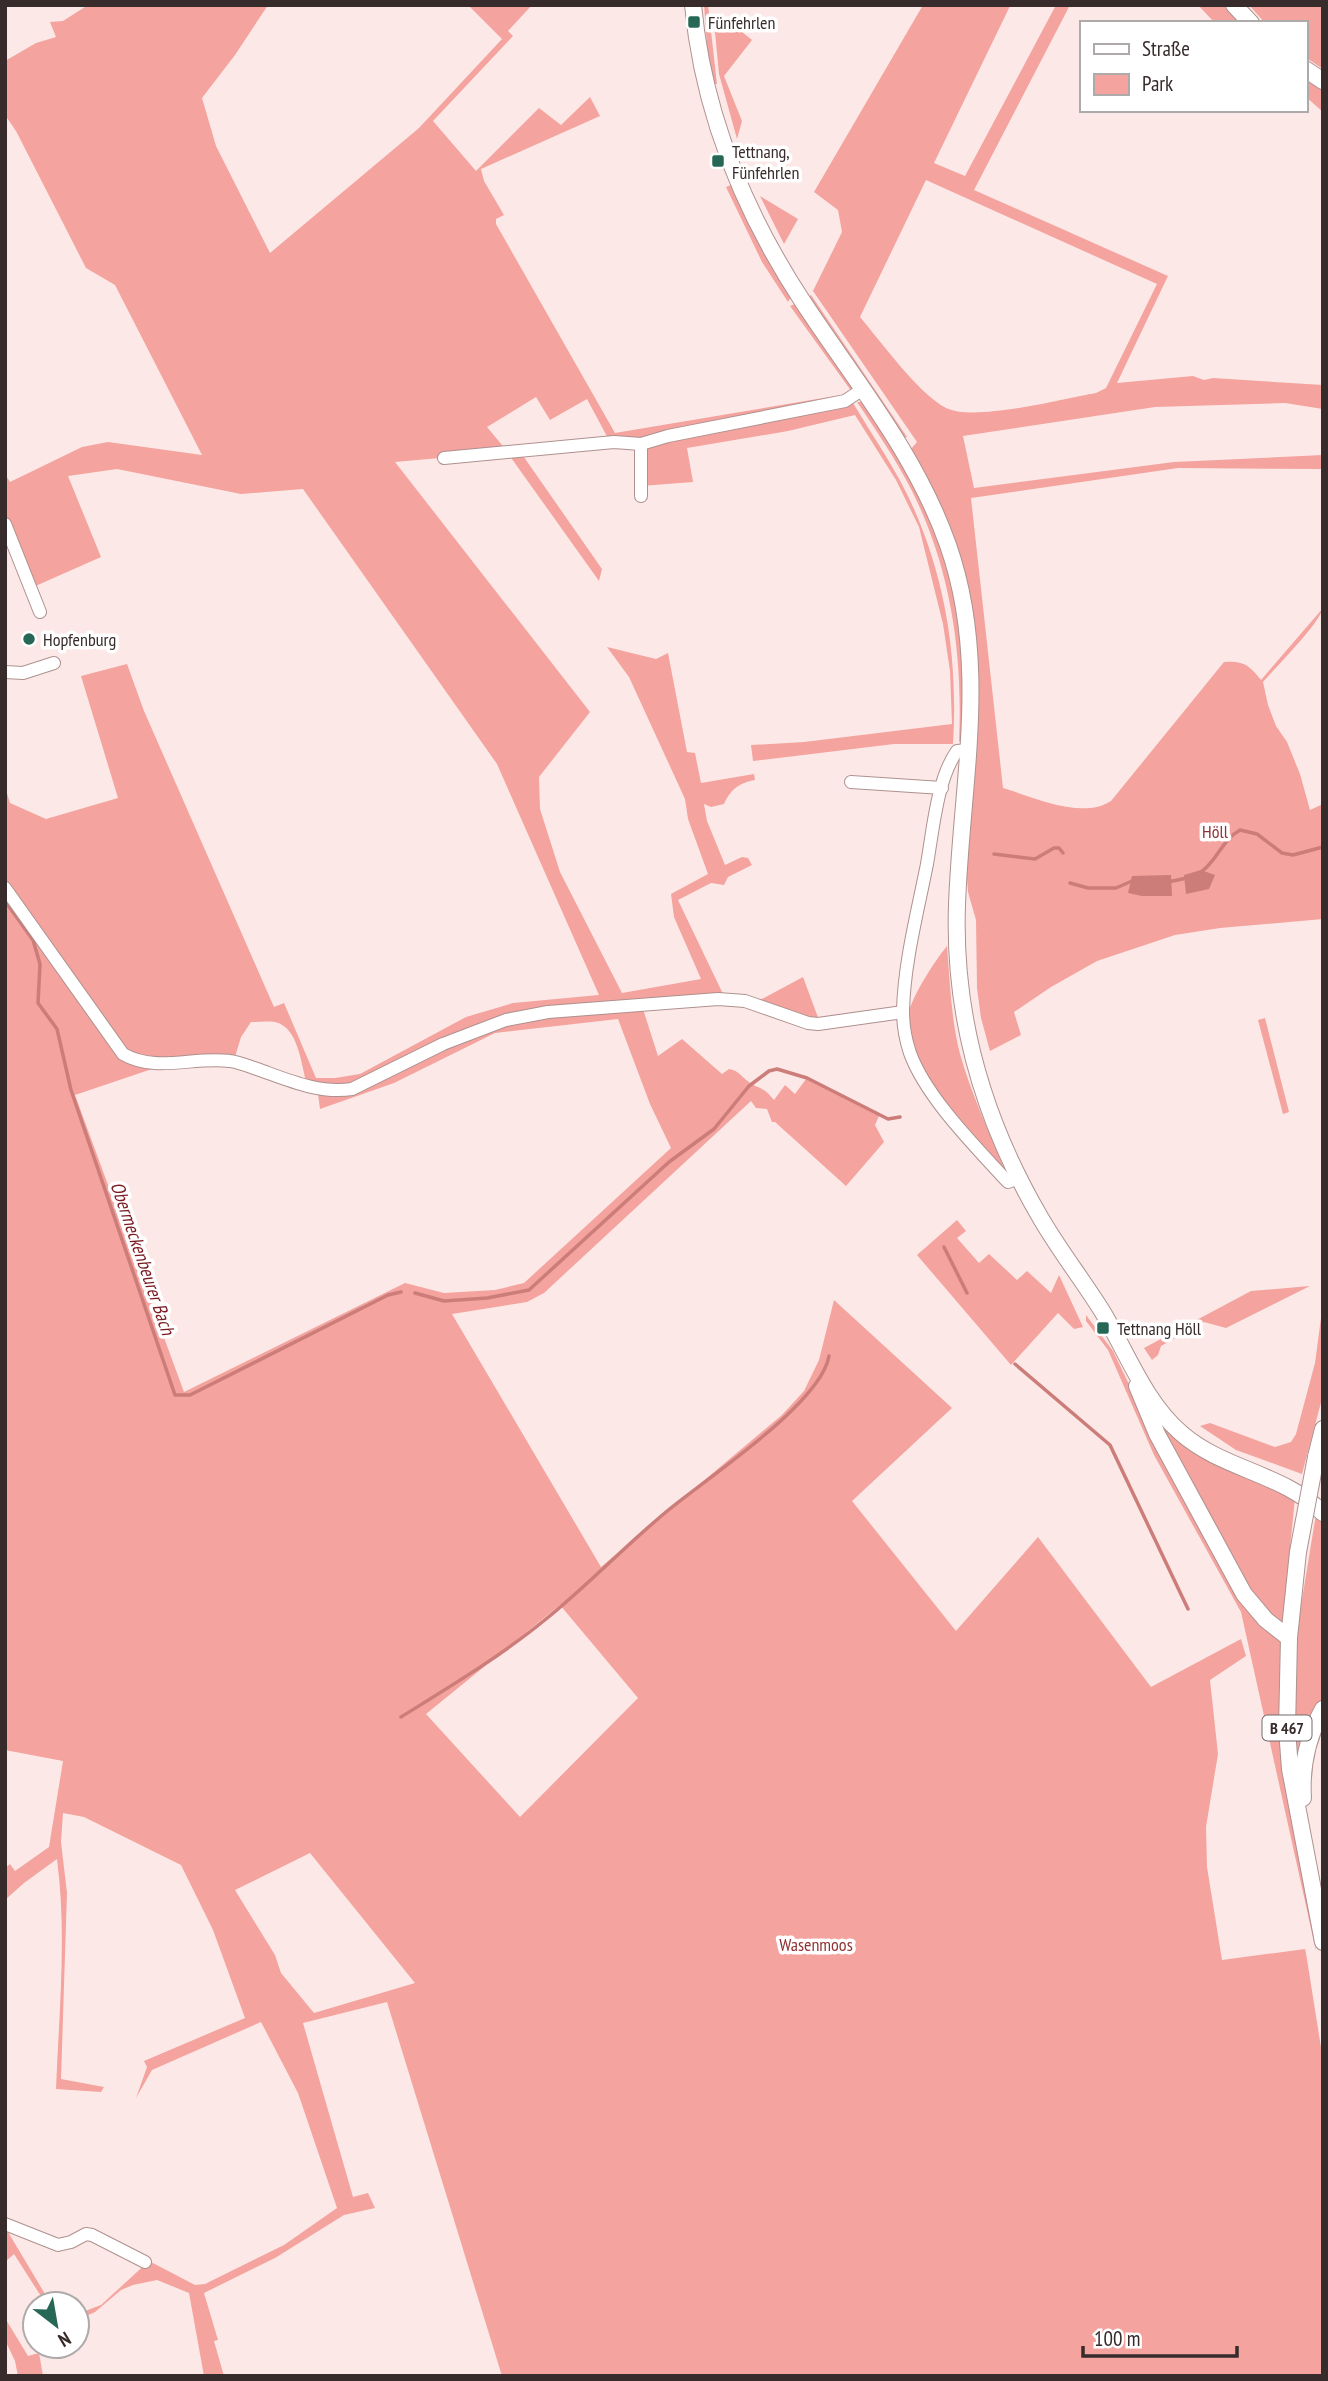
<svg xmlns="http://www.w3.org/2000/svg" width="1328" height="2381" font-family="'PT Sans Narrow',sans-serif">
  <rect width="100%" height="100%" fill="#fce9e7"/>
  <g fill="#f4a39e" fill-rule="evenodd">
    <path d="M88,5H268L235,55L202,98L216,146L270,253L419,128L502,39L468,5H532L508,31L513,36L433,121L476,171L539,108L561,125L590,97L600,116L481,169L484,181L504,215L496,219V224L615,433L847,394L850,403H853C874,438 898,472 914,509C947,584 958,663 953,744H894L753,761L751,745L804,742L952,724L950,671L943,624L919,527L896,480L855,415L788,431L687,448L693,482L641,486V444L610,442L587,399L550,420L536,397L487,427L507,451L519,450L602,569L599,581L507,452L395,462L590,712L539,777L540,809L560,872L622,993L701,979L674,917L671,894L708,874L688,819L685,799L629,677L607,647L656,659L668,653L687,752L695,753L701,783L754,774L755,780C739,783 731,789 724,804L711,807L704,804L707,821L725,865L742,857L748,858L752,865L728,877L724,885L711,883L678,900L723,994L530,1010L347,1085L306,1081C301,1063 298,1027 275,1022C267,1021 259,1022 251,1022L241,1037L235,1057L167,1060L136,1056L118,1044L5,881V787L10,803L46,819L118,798L81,676L127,664L144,711L274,1007L284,1003L316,1078H335L360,1074L466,1017L513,1003L599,995L497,764L303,489L241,494L117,469L68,476L101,557L31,588L5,524V474L10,482L82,447L108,442L202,455L115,285L86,268L16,131L5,115V61L36,43L56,37L50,22L63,21Z"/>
    <path d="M704,5H708L717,84H713L708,59Z"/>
    <path d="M923,5L1010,6L934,163L965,176L1056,5H1070L974,190L1168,276L1117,383L1193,376L1204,380L1213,378L1323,385V409L1285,403L1155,407L963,436L974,488L1174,462L1323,455V469L1178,468L971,498L1003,788C1034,797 1082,820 1111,801L1224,662C1244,660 1250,666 1261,680L1323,608C1319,624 1277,666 1263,682L1268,705L1276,726L1287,742L1300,774L1310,810L1323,804V919L1220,928L1175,935L1097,961L1051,987L1014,1012L1021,1035L990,1051L981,1018L977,988L976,920L968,892L965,851L973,790L979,682L977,647L969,600L929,485L911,449L917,442L813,291L842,232L838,210L814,192ZM926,180L1157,284L1106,388L1096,393C1061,399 975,422 946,408C919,394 881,342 860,317Z"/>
    <path d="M1198,5H1224L1241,23H1215Z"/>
    <path d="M1249,5H1323V69L1305,57V23H1265Z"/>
    <path d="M737,28L752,40L724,76L742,121L737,139L719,74L715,32Z"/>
    <path d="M1305,76L1323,87V112L1305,96Z"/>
    <path d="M731,185L763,250L791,297L788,302L762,262L726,187Z"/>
    <path d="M760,196L798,219L784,244Z"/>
    <path d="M811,295L907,437L903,438L807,298Z"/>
    <path d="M795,304L855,389L852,392L790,306Z"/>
    <path d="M857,402H864C877,423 893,443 905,465C938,525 961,597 965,665C967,688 964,713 964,736L959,742C963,654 951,568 911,489C895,458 876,430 857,402Z"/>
    <path d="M5,895L118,1057L142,1068H155L75,1095L184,1392L405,1283L444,1293L495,1290L524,1283L671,1148L650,1104L618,1019L495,1033L394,1083L320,1109L318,1094L344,1095L477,1033L535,1018L643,1009L658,1056L682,1039L722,1074L729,1069C740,1071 740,1076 749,1082C760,1090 763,1086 774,1100L785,1085L795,1094L806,1079L879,1116L875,1125L884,1142L846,1186L775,1122H772L767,1109L756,1108L751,1101L544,1293L527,1302L452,1314L601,1567L782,1415L804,1391L819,1360L834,1300L952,1408L852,1501L956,1631L1038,1537L1151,1687L1241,1639L1246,1656L1210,1680L1218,1754L1206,1827L1207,1867L1222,1960L1305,1949L1306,1953L1323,2060V2376H502L387,2002L303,2023L353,2197L368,2193L375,2208L344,2215L275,2258L204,2293L218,2340L214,2341L224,2376H204L189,2293L157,2280L133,2285L121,2290L95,2312L77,2320V2314L101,2305L149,2261L195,2285L205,2284L284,2245L337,2208L298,2093L261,2022L152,2070L136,2098L147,2067L144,2061L245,2018L213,1930L181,1865L84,1817L63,1813L61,1842L67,1893L61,2079L104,2087L101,2092L56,2089C59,2013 67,1935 57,1859L24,1883L5,1900V1868L10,1864L15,1871L49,1847L63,1761L5,1750ZM560,1605L638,1698L520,1817L426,1714ZM310,1853L415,1983L314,2013L281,1973L275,1955L235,1890Z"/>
    <path d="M947,946C950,982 951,1019 960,1054C971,1093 989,1132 1005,1170L995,1163C970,1132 898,1054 909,1011C915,992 934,962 947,946Z"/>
    <path d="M803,977L819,1020L792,1015L760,1000Z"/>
    <path d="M1265,1018L1289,1112L1283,1114L1258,1020Z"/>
    <path d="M957,1220L966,1231L957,1238L979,1263L989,1254L1017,1280L1027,1271L1051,1293L1059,1275L1083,1327L1074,1329L1058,1313L1011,1365L917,1255Z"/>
    <path d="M1310,1286L1226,1328L1204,1322L1161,1346L1158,1355L1152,1360L1144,1348L1251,1291Z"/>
    <path d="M1323,1303V1395L1302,1474L1236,1450L1200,1426L1210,1423L1275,1447L1291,1442L1296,1434L1315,1363Z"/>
    <path d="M1086,1315L1113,1351L1163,1455L1281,1644L1316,1951L1241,1612L1154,1455L1108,1350L1086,1321Z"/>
    <path d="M1163,1423L1295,1498L1282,1628L1253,1601L1159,1425Z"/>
    <path d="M1316,1514L1323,1521V1702L1296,1768L1294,1724L1297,1630Z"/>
    <path d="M8,2232L51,2304H46L14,2254L5,2262V2233Z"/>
    <path d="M5,2318L28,2356L39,2353L43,2376H18L15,2361L5,2340Z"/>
  </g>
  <g fill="#cc7d7a">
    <path d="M1201,870L1215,875L1209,889L1186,894L1184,875Z"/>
    <path d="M1171,875L1172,896H1142L1128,893L1132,876Z"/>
  </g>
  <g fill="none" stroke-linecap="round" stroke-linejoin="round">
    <g stroke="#cc7d7a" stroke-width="3.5">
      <path d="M994,854L1035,859L1054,848H1059L1063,853"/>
      <path d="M1201,872C1217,861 1222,840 1240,830L1257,834L1282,853L1293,855L1323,847"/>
      <path d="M1168,882L1187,878"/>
      <path d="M1070,883L1088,888H1116L1132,881"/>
      <path d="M5,901L33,940L40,964L38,1003L57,1029L71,1090L175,1395H190L388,1295L401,1292"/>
      <path d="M944,1247L967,1293"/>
      <path d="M415,1293L444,1301L487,1298L529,1290L669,1162L714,1129L749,1086L769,1071L777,1069L807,1078L888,1119L900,1117"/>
      <path d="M1015,1364L1110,1445L1188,1609"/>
      <path d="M401,1717C451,1686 501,1656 546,1619C588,1585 625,1546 666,1512C705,1479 821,1404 829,1356"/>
    </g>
    <g stroke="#ae918f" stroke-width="14">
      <g id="minor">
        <path d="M641,444V496"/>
        <path d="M444,458L614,442L641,444L668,436L845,401L863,389"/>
        <path d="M5,524L40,612"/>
        <path d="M5,672L23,673L54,663"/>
        <path d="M969,750L957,751C937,779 933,830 927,864C918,910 904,963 903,1011C903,1024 906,1041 910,1053C926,1097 974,1145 1006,1180L1008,1182L1019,1178"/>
        <path d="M851,782L942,788"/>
        <path d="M5,888L123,1054C156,1073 194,1056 230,1061C239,1062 248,1066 257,1069C288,1080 319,1094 352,1089L443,1044L506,1020L548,1012L718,999L745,1001L808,1023L818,1024L903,1012"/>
        <path d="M5,2224L58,2245L71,2242L86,2234L92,2235L145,2262"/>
      </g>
    </g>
    <g stroke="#ae918f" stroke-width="18">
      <g id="major">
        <path d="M693,5C703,112 744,212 803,302C855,381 916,454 948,545C990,664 961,784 957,905C953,1016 984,1121 1040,1217C1059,1250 1082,1279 1102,1311C1127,1352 1144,1401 1181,1433C1223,1470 1283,1473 1323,1513"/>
        <path d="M1234,5L1251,23"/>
        <path d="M1305,69L1323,81"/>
        <path d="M1137,1386L1157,1434L1244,1594L1266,1620L1289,1638"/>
        <path d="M1316,1457L1323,1429"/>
        <path d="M1298,1552L1289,1638L1287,1729L1290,1769L1323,1942"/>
        <path d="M1303,1798C1301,1767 1308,1736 1323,1709"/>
      </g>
    </g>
    <use href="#minor" stroke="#fff" stroke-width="12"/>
    <use href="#major" stroke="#fff" stroke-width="16"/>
    <g stroke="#ae918f" stroke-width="18" stroke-linecap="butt">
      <path id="major-bridge" d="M1298,1552L1316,1457"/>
    </g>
    <use href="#major-bridge" stroke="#fff" stroke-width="16"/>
  </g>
  <g fill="#266756" stroke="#fff" stroke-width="2.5">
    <rect x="687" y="15" width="14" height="14" rx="3.5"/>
    <rect x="711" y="154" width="14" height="14" rx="3.5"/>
    <circle cx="29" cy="639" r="7"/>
    <rect x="1096" y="1321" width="14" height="14" rx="3.5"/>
  </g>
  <g text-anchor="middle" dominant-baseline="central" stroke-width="7" stroke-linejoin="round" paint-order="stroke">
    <rect fill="#fff" stroke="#736b6b" stroke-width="2" x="1262.5" y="1715.5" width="49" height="25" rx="5"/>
    <g font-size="16" font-weight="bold" fill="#372b2b">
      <text x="1287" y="1728">B 467</text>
    </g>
    <g font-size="18" fill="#372b2b" stroke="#fff" text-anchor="start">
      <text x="708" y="22">Fünfehrlen</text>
      <text x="732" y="151">Tettnang,<tspan x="732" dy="21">Fünfehrlen</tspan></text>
      <text x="43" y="639">Hopfenburg</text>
      <text x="1117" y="1328">Tettnang Höll</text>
    </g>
    <g font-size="18" fill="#913133" stroke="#fff">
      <text x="1215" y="831">Höll</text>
      <text x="816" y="1944">Wasenmoos</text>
    </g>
    <g font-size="19" font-style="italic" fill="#7a1b21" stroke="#fff">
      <text transform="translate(143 1258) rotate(71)">Obermeckenbeurer Bach</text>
    </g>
  </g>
  <rect width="1328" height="2381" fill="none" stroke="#372b2b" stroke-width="14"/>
  <rect x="1080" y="21" width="228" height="91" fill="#ffffff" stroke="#afaaaa" stroke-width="2"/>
  <rect x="1094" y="44" width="35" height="10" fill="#ffffff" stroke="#afaaaa" stroke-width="2"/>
  <text x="1142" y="56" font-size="21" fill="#372b2b">Straße</text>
  <rect x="1094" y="74" width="35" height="21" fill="#f4a39e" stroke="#afaaaa" stroke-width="2"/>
  <text x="1142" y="91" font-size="21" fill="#372b2b">Park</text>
  <g transform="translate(56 2325) rotate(149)"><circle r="33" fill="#ffffff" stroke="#afaaaa" stroke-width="2"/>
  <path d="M0-5L12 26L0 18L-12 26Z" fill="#266756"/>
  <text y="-10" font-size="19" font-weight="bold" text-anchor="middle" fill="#372b2b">N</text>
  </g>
  <path d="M1083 2346v10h154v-10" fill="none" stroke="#372b2b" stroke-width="3.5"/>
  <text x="1094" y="2346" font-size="21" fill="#372b2b" stroke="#ffffff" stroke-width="5" paint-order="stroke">100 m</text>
</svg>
